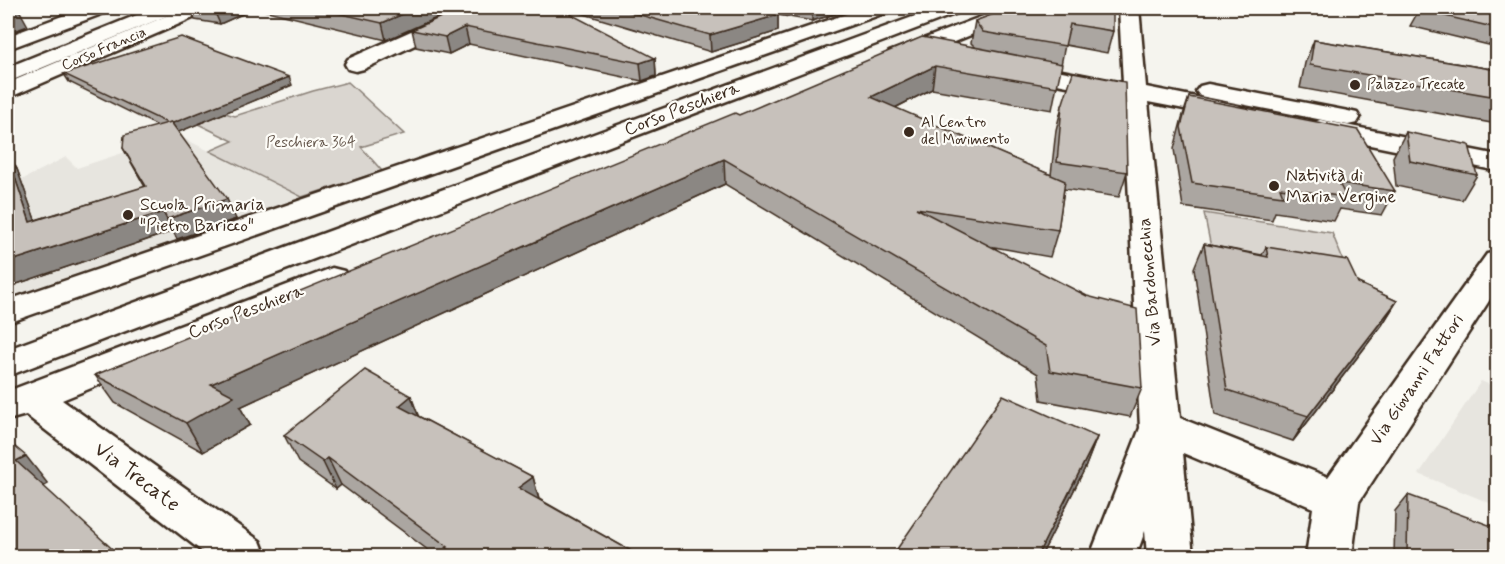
<svg xmlns="http://www.w3.org/2000/svg" width="1505" height="564" font-family="Mynerve,sans-serif">
  <rect width="100%" height="100%" fill="#f5f4ee"/>
  <filter id="ink" filterUnits="userSpaceOnUse"><feTurbulence type="fractalNoise" baseFrequency=".0167" numOctaves="2"/><feDisplacementMap in="SourceGraphic" scale="12" xChannelSelector="R" yChannelSelector="G"/><feConvolveMatrix kernelMatrix="1 2 1 2 8 2 1 2 1" color-interpolation-filters="sRGB"/></filter>
  <g filter="url(#ink)">
    <g fill="#e7e5df">
      <path d="M177,135L302,197L8,297V187L66,157L77,168Z"/>
      <path d="M1481,381L1497,388V506L1419,474Z"/>
    </g>
    <g fill="#dad6d0" stroke="#8a8077" stroke-width="1.5">
      <path d="M348,82L404,134L361,147L382,171L302,197L210,151L233,141L198,124L225,113L235,116L313,91Z"/>
      <path d="M1204,213L1332,233L1353,285L1214,262Z"/>
    </g>
    <g fill="none" stroke-linecap="round" stroke-linejoin="round">
      <g stroke="#3b2a1e" stroke-width="5">
        <g id="minor">
          <path d="M84,8H110L107,12L8,49V36Z"/>
          <path d="M185,8H210L207,12L8,98V83Z"/>
          <path d="M463,8H488L485,12L364,69L356,71L348,69L345,64L348,59Z"/>
          <path d="M864,8H891L888,12L8,323V300Z"/>
          <path d="M1004,8H1030L1027,12L905,62L897,63L889,62L886,57L889,52Z"/>
          <path d="M1119,8H1139L1146,87L1231,104L1240,106L1243,111L1240,116L1231,118L1148,102L1180,418L1328,477L1487,254L1498,252V287L1359,502L1352,556H1306L1313,508L1183,453L1193,556H1147L1145,531L1136,556H1090L1140,428L1124,97L1016,76L1008,74L1005,69L1008,64L1016,62L1123,83Z"/>
          <path d="M1208,84L1348,111L1357,113L1360,118L1357,123L1348,125L1200,96L1196,91L1200,86Z"/>
          <path d="M1320,120L1498,155V171L1311,133L1307,128L1311,123Z"/>
          <path d="M332,268L344,271L348,278L344,285L62,400L260,541L266,556H208L26,415L8,420V391Z"/>
        </g>
      </g>
      <g stroke="#3b2a1e" stroke-width="5">
        <g id="major">
          <path d="M154,8H179L176,12L8,82V67Z"/>
          <path d="M937,8H963L960,12L8,376V349Z"/>
        </g>
      </g>
      <use href="#minor" fill="#fdfcf7" fill-rule="evenodd"/>
      <use href="#major" fill="#fdfcf7" fill-rule="evenodd"/>
    </g>
    <g fill="#aba6a1" stroke="#3b2a1e" stroke-width="1.5">
      <path d="M190,8H459L386,40L259,9L251,10L220,24L195,20Z"/>
      <path d="M461,8L655,58L656,76L642,81L469,44L449,54L416,47L412,30Z"/>
      <path d="M564,8H854L812,21L778,15V31L711,52Z"/>
      <path d="M1010,8L1113,31L1107,53L1065,45L1052,110L932,89L895,108L1051,175L1056,130L1062,106L1127,172L1119,197L1064,189L1058,230L1050,257L994,247L1142,388L1130,417L1041,400L1038,374L725,184L240,407L250,425L203,452L115,403L95,375L739,115L975,47L971,43L975,21Z"/>
      <path d="M1410,8H1497V47L1410,26L1419,10Z"/>
      <path d="M1314,40L1497,70V124L1300,88L1305,63Z"/>
      <path d="M64,74L292,85L178,132L236,219L177,239L173,231L8,287V154L17,169L35,220L145,187L123,148L158,126L69,82Z"/>
      <path d="M1189,97L1395,191L1382,215L1340,209L1334,221L1275,212L1272,220L1183,207L1174,149L1182,118Z"/>
      <path d="M1406,132L1477,175L1462,200L1396,186L1393,157Z"/>
      <path d="M1204,244L1262,255L1266,247L1358,283L1397,301L1382,325L1293,441L1215,415L1194,268Z"/>
      <path d="M411,396L418,416L533,477L539,499L640,556H436L341,485L336,489L298,462L284,435Z"/>
      <path d="M1097,437L1085,468L1041,556H895V552Z"/>
      <path d="M1408,495L1497,556H1394L1395,511Z"/>
    </g>
    <g fill="#8b8783" stroke="#3b2a1e" stroke-width="1.5">
      <path d="M12,8H18L28,26L8,33V9Z"/>
      <path d="M213,8H258L259,9L251,10L220,24Z"/>
      <path d="M417,8H459L386,40L382,23Z"/>
      <path d="M812,8H854L812,21Z"/>
      <path d="M778,15V31L711,52L710,35Z"/>
      <path d="M465,27L469,44L449,54L445,37Z"/>
      <path d="M655,58L656,76L642,81L640,63Z"/>
      <path d="M935,66L932,89L869,121L871,97Z"/>
      <path d="M289,77L292,85L174,134L170,124Z"/>
      <path d="M8,154L17,169L43,242L30,222L8,157Z"/>
      <path d="M724,159L725,184L240,407L250,425L203,452L186,423L211,384Z"/>
      <path d="M227,199L236,219L177,239L167,219Z"/>
      <path d="M163,212L173,231L8,287V262Z"/>
      <path d="M1397,301L1382,325L1293,441L1308,416Z"/>
      <path d="M411,396L421,423L399,406Z"/>
      <path d="M1097,437L1085,468L1041,556H1037Z"/>
      <path d="M26,456L48,484L39,489L16,461Z"/>
      <path d="M328,458L341,485L336,489L323,462Z"/>
      <path d="M533,477L540,504L518,488Z"/>
    </g>
    <g fill="#c7c1bb" stroke="#3b2a1e" stroke-width="1.5">
      <path d="M315,8H417L382,23Z"/>
      <path d="M461,8H559L655,58L640,63L465,27L445,37L412,30Z"/>
      <path d="M616,8H737L778,15L710,35Z"/>
      <path d="M1010,8H1113V31L1070,24L1065,46L983,32L975,21Z"/>
      <path d="M1422,8H1497V28L1419,10Z"/>
      <path d="M181,37L289,77L173,123L171,122L167,123L64,74Z"/>
      <path d="M922,37L1062,64L1057,87L935,66L871,97L1065,181L1058,230L916,208L1087,296L1137,309L1142,388L1050,371L1046,346L724,159L211,384L234,396L186,423L95,375L735,113L739,115Z"/>
      <path d="M1314,40L1497,70V97L1310,65Z"/>
      <path d="M1073,72L1125,82L1127,172L1057,162L1062,106Z"/>
      <path d="M1189,97L1358,130L1395,191L1339,183L1346,197L1280,188L1283,196L1192,183L1181,127Z"/>
      <path d="M171,122L227,199L167,219L163,212L8,262V157L30,222L146,186L123,148L124,135Z"/>
      <path d="M1406,132L1469,145L1477,175L1410,161Z"/>
      <path d="M1204,244L1268,257L1266,247L1347,260L1358,283L1397,301L1308,416L1227,390Z"/>
      <path d="M365,370L411,396L399,406L533,477L518,488L640,556H461L446,548L448,547L328,458L323,462L284,435Z"/>
      <path d="M1003,395L1097,437L1037,556H906L895,552Z"/>
      <path d="M8,441L26,456L16,461L120,556H8Z"/>
      <path d="M1408,495L1497,528V556H1407Z"/>
    </g>
  </g>
  <g fill="#3b2a1e" stroke="#fdfcf7" stroke-width="2">
    <circle cx="1355" cy="85" r="6"/>
    <circle cx="909" cy="132" r="6"/>
    <circle cx="1274" cy="186" r="6"/>
    <circle cx="128" cy="215" r="6"/>
  </g>
  <g text-anchor="middle" dominant-baseline="central" stroke-width="4.5" stroke-linejoin="round" paint-order="stroke">
    <g font-size="15" fill="#3b2a1e" stroke="#fdfcf7">
      <text transform="translate(104 49) rotate(-23)">Corso Francia</text>
    </g>
    <g font-size="15" fill="#3b2a1e" stroke="#fdfcf7" text-anchor="start">
      <text x="1367" y="85">Palazzo Trecate</text>
      <text x="921" y="123">Al Centro<tspan x="921" dy="17">del Movimento</tspan></text>
    </g>
    <g font-size="15" fill="#63554a" stroke="#fdfcf7">
      <text x="311" y="143">Peschiera 364</text>
    </g>
    <g font-size="18" fill="#3b2a1e" stroke="#fdfcf7">
      <text transform="translate(682 109) rotate(-21)">Corso Peschiera</text>
      <text transform="translate(1150 282) rotate(-95)">Via Bardonecchia</text>
      <text transform="translate(246 312) rotate(-21)">Corso Peschiera</text>
      <text transform="translate(1417 380) rotate(-56)">Via Giovanni Fattori</text>
    </g>
    <g font-size="18" fill="#3b2a1e" stroke="#fdfcf7" text-anchor="start">
      <text x="1286" y="176">Natività di<tspan x="1286" dy="21">Maria Vergine</tspan></text>
      <text x="140" y="205">Scuola Primaria<tspan x="140" dy="21">"Pietro Baricco"</tspan></text>
    </g>
    <g font-size="21" fill="#3b2a1e" stroke="#fdfcf7">
      <text transform="translate(137 477) rotate(37)">Via Trecate</text>
    </g>
  </g>
  <rect width="1505" height="564" fill="none" stroke="#fdfcf7" stroke-width="30"/>
  <rect x="15" y="15" width="1475" height="534" fill="none" stroke="#3b2a1e" stroke-width="2" filter="url(#ink)"/>
</svg>
